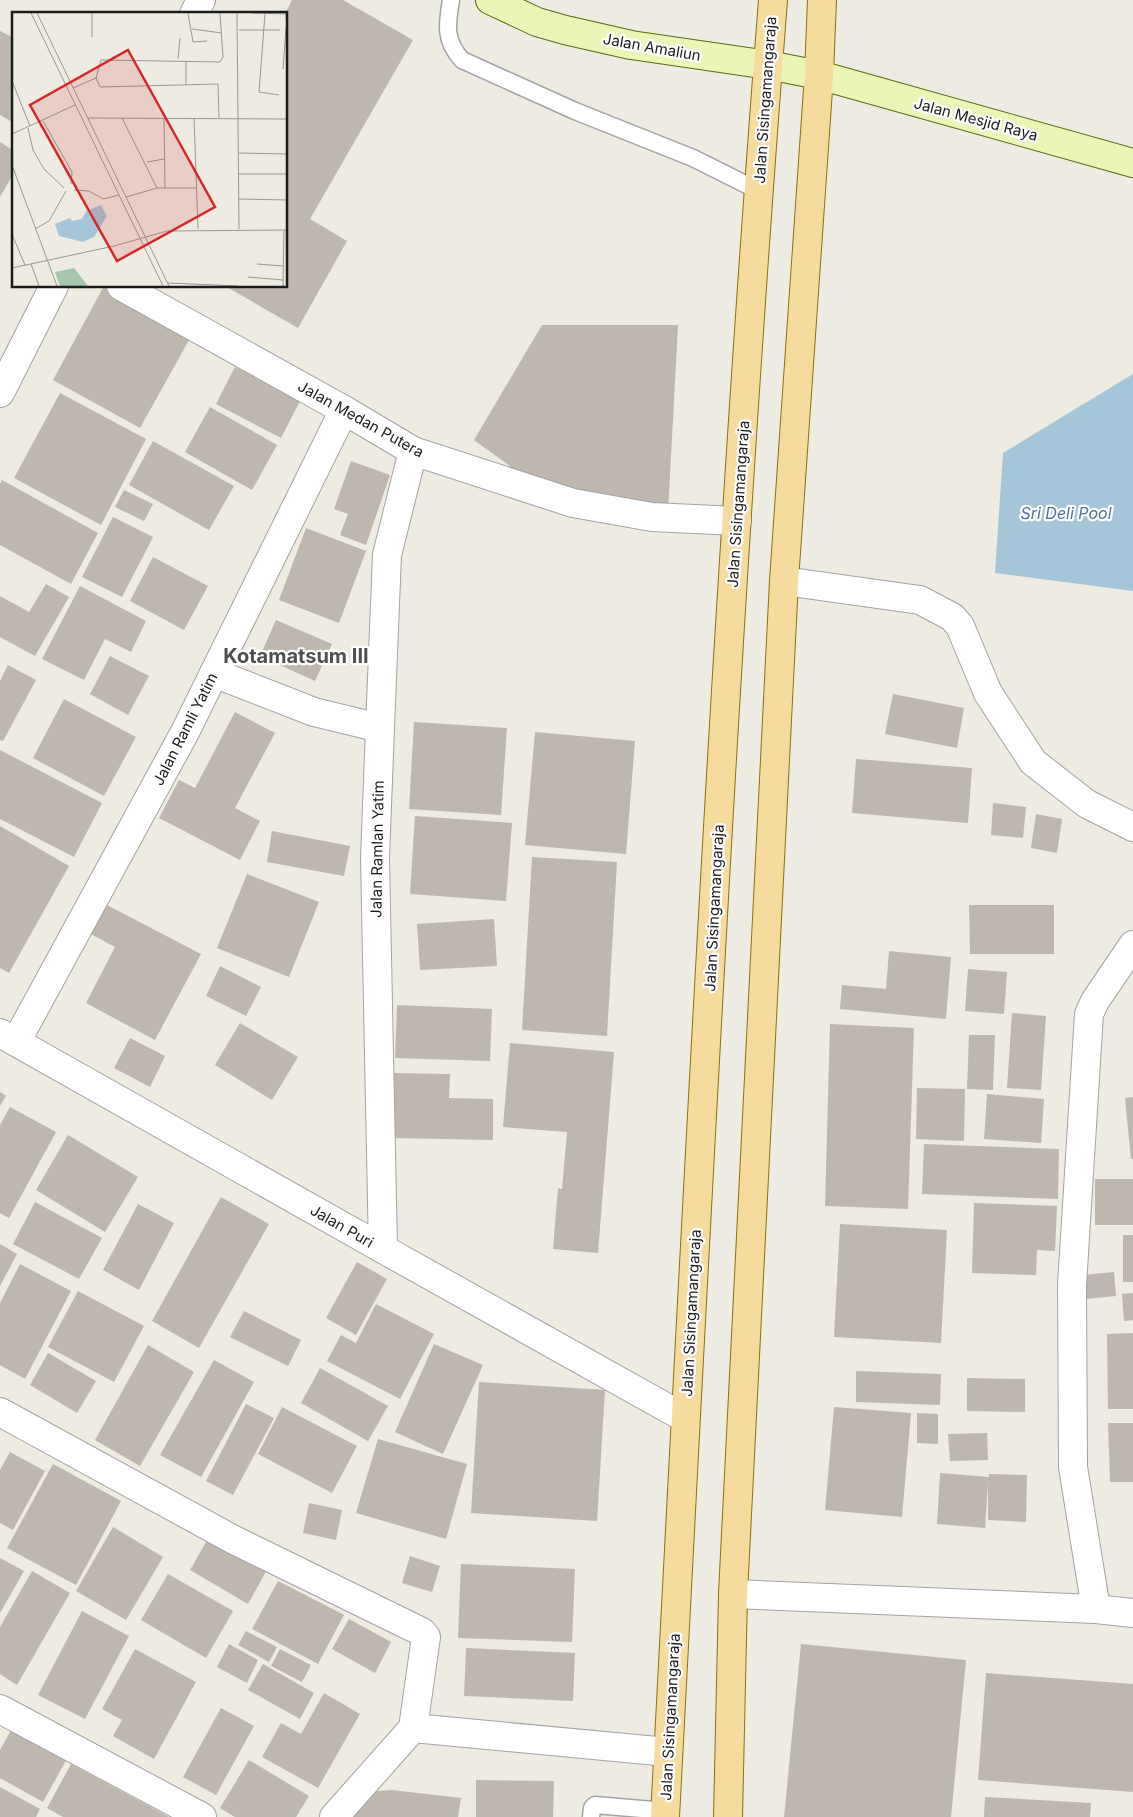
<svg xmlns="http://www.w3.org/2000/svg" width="1133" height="1817" font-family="Inter,sans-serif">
  <rect width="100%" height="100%" fill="#edebe2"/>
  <path fill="#a5c6d9" d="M1133,374V591L995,573L1003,453Z"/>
  <g fill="#bdb7af">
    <path d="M292,0H343L413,40L310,219L347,241L298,328L225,286H286V14H285Z"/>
    <path d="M0,31L14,38V123L0,115Z"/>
    <path d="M0,142L14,151V173L0,197Z"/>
    <path d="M104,286H109L193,333L140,428L53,380Z"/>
    <path d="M542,325H678L668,513L558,493L525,477L474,440Z"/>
    <path d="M235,367L300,401L281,438L216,404Z"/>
    <path d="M60,393L146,439L101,525L14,478Z"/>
    <path d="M210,407L277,445L252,490L185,452Z"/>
    <path d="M153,441L234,486L209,530L129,485Z"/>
    <path d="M351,461L390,475L366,545L340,535L348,514L334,509Z"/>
    <path d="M2,480L98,533L71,584L0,545V484Z"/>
    <path d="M124,490L153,504L144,521L115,507Z"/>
    <path d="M113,517L153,537L122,597L82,577Z"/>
    <path d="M306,528L366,551L339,623L279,600Z"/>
    <path d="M153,557L208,586L184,630L130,601Z"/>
    <path d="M46,584L69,597L35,656L0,637V596L29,612Z"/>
    <path d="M80,586L146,621L131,652L105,639L84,680L42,659Z"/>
    <path d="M276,620L332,644L315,681L260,656Z"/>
    <path d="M110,656L149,676L128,715L90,694Z"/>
    <path d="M8,665L36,680L3,741L0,740V681Z"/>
    <path d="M893,694L964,708L957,748L885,734Z"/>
    <path d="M64,699L136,737L104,796L33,758Z"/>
    <path d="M235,712L275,733L235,808L260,821L240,860L159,818L179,780L195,788Z"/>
    <path d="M414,722L507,728L501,815L409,809Z"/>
    <path d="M535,732L635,741L626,854L525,845Z"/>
    <path d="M0,750L102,803L74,857L0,819Z"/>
    <path d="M856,759L972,768L968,823L852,813Z"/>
    <path d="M993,803L1026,807L1023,838L991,835Z"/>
    <path d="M1036,814L1062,819L1057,853L1031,848Z"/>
    <path d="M415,816L512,823L506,901L410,894Z"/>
    <path d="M0,826L69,866L9,973L0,968Z"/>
    <path d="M272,831L350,846L344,876L267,862Z"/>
    <path d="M532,857L617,862L607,1036L522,1030Z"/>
    <path d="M247,874L319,902L289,977L217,948Z"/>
    <path d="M105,904L201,954L155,1040L86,1003L115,947L89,933Z"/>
    <path d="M969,905H1054V954H970Z"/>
    <path d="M494,919L497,966L420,970L417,924Z"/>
    <path d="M889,951L951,957L946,1019L840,1009L842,985L886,989Z"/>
    <path d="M220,966L261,987L246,1016L206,996Z"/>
    <path d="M968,969L1007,972L1004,1014L965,1011Z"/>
    <path d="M397,1005L492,1009L490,1061L395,1058Z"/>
    <path d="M1012,1013L1046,1016L1041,1090L1007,1088Z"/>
    <path d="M240,1023L298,1057L272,1100L215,1065Z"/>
    <path d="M830,1024L914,1028L908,1209L825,1206Z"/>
    <path d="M969,1035H995L993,1090L967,1089Z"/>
    <path d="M130,1038L165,1056L150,1087L114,1068Z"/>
    <path d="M510,1043L614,1052L598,1253L553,1249L558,1188L562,1189L567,1132L503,1127Z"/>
    <path d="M394,1073L450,1074L449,1098L493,1099V1140L393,1138Z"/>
    <path d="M917,1088L965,1089L964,1141L916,1139Z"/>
    <path d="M0,1092L6,1096L0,1106Z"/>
    <path d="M987,1094L1044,1099L1041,1143L984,1139Z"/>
    <path d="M1133,1097V1159H1131L1125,1098Z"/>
    <path d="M10,1107L56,1132L9,1218L0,1213V1125Z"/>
    <path d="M68,1135L138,1177L105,1232L36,1190Z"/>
    <path d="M924,1144L1059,1149L1058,1199L922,1194Z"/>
    <rect x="1095" y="1179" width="38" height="46"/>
    <path d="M221,1197L269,1224L199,1348L152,1321Z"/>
    <path d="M35,1202L102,1238L79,1279L13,1244Z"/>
    <path d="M974,1203L1057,1206L1055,1251L1037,1250L1036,1275L972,1273Z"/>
    <path d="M138,1204L174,1223L139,1290L103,1270Z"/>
    <path d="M840,1224L947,1230L941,1343L834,1337Z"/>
    <rect x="1123" y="1235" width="10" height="47"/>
    <path d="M0,1244L17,1254L0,1286Z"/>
    <path d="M357,1262L387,1279L356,1335L326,1318Z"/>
    <path d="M20,1264L71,1291L25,1379L0,1365V1303Z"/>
    <path d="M1114,1272L1116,1296L1086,1299L1083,1275Z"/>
    <path d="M78,1291L144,1326L114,1382L48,1347Z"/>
    <path d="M1133,1293V1320L1124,1321L1122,1294Z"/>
    <path d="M376,1304L434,1334L400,1399L327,1361L341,1335L356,1343Z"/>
    <path d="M244,1311L301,1340L288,1366L230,1337Z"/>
    <path d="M1133,1333V1409H1108L1107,1334Z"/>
    <path d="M434,1344L483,1365L443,1454L395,1432Z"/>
    <path d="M148,1345L194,1372L140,1466L95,1440Z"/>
    <path d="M48,1353L96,1381L77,1413L30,1385Z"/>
    <path d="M214,1360L254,1382L201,1477L160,1455Z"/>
    <path d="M320,1368L388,1406L368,1441L301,1403Z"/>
    <path d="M856,1371L941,1374L940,1405L856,1402Z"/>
    <path d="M967,1378L1025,1379V1412L967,1411Z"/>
    <path d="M479,1382L605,1390L597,1521L471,1513Z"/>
    <path d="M246,1404L274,1418L233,1495L206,1481Z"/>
    <path d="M282,1407L357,1446L332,1493L258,1454Z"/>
    <path d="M834,1407L911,1413L902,1517L825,1510Z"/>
    <path d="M917,1413L938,1414V1444L917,1443Z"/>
    <path d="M1108,1423H1133V1482H1110Z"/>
    <path d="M987,1433L988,1460L950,1461L948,1434Z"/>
    <path d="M378,1439L467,1464L446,1539L356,1513Z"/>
    <path d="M10,1452L45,1471L13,1530L0,1523V1470Z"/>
    <path d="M53,1464L121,1501L76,1585L7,1548Z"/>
    <path d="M940,1473L989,1477V1474L1027,1475L1026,1522L988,1520V1483L985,1528L937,1524Z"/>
    <path d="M309,1503L342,1510L336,1540L303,1533Z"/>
    <path d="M113,1527L163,1557L126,1620L76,1591Z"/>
    <path d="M210,1535L268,1568L248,1604L190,1570Z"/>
    <path d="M410,1556L440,1566L432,1592L402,1583Z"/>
    <path d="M0,1558L24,1571L0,1613Z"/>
    <path d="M461,1564L575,1569L572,1642L458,1638Z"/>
    <path d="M32,1571L70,1593L17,1685L0,1674V1627Z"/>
    <path d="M168,1574L233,1611L206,1658L141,1620Z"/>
    <path d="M278,1581L344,1615L318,1664L252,1629Z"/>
    <path d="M82,1611L129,1636L85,1719L38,1695Z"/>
    <path d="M349,1619L391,1642L375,1673L332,1649Z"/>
    <path d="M246,1631L277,1647L269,1662L238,1645Z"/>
    <path d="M229,1644L258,1660L247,1683L217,1667Z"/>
    <path d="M801,1644L966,1660L951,1817H784Z"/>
    <path d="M466,1648L575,1653L573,1701L464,1696Z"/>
    <path d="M135,1649L196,1682L154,1759L113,1736L122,1720L102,1709Z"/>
    <path d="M280,1649L311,1665L302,1682L271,1666Z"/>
    <path d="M263,1664L314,1693L300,1719L248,1690Z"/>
    <path d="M986,1673L1133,1684V1792L978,1780Z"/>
    <path d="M324,1693L360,1714L318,1788L262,1757L281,1723L301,1734Z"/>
    <path d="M221,1708L254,1726L216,1795L183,1777Z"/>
    <path d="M14,1725L69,1755L43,1802L0,1778V1750Z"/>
    <path d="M249,1760L309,1796L296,1817H235L220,1808Z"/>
    <path d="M71,1764L169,1817H63L47,1808Z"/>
    <path d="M476,1780L554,1781L553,1817H476Z"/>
    <path d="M0,1787L40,1809L36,1817H0Z"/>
    <path d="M392,1790L461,1798L458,1817H347L366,1792Z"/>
    <path d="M985,1797L1091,1803L1090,1817H984Z"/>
  </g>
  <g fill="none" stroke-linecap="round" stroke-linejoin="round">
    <g stroke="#a3a3a3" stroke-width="19">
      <g id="lane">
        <path d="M451,0C447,25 444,40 462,60L575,111L693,158L759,191"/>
        <path d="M591,1817L592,1808L595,1805L665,1811"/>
      </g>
    </g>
    <g stroke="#a3a3a3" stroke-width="30">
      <g id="street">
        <path d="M194,14L201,0"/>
        <path d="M121,286L344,410L413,451L573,503L652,517L737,521"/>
        <path d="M0,393L54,286"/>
        <path d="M784,581L920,600L952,617L960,626L988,693L1033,762L1087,804L1133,827"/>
        <path d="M214,673L314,712L380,728"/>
        <path d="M0,1033L383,1249L685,1418"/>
        <path d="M16,1042L185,732L344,410"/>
        <path d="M383,1249L375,858L380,728L387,555L413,451"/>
        <path d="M0,1412L234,1540L422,1632L426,1637L413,1728L334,1817"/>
        <path d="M733,1594L1096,1609L1133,1613"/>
        <path d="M1096,1609L1073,1467L1072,1285L1089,1014L1095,1001L1133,945"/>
        <path d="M0,1709L202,1817"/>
        <path d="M413,1728L668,1752"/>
      </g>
    </g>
    <g stroke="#556c0a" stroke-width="30">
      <path id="secondary" d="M490,0L537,22L565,30L631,45L768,65L819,75L1133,163"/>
    </g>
    <g stroke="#8c7108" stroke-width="30">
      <g id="primary">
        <path d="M665,1817C697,1211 726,605 773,0"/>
        <path d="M728,1817L733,1594L784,581L819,75L822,0"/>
      </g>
    </g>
    <use href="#lane" stroke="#fff" stroke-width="16"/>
    <use href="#street" stroke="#fff" stroke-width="28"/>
    <use href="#secondary" stroke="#ebf5b8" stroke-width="28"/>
    <use href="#primary" stroke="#f6db9e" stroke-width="28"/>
  </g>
  <g text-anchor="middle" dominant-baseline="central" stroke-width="4.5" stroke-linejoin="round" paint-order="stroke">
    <g font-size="15" fill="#1c1c1c" stroke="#fff">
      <text transform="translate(652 47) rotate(10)">Jalan Amaliun</text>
      <text transform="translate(765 100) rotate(-86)">Jalan Sisingamangaraja</text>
      <text transform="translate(976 119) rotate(15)">Jalan Mesjid Raya</text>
      <text transform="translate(361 419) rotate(29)">Jalan Medan Putera</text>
      <text transform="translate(738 504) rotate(-86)">Jalan Sisingamangaraja</text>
      <text transform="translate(185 729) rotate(-63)">Jalan Ramli Yatim</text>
      <text transform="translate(377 849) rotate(-89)">Jalan Ramlan Yatim</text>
      <text transform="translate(714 908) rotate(-87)">Jalan Sisingamangaraja</text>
      <text transform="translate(342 1226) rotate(30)">Jalan Puri</text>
      <text transform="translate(691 1313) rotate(-87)">Jalan Sisingamangaraja</text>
      <text transform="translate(670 1717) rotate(-87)">Jalan Sisingamangaraja</text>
    </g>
    <g font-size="16" font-style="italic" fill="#4e6fa6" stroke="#fff">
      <text x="1066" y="513">Sri Deli Pool</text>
    </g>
    <g font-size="20" font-weight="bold" fill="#4f4f4f" stroke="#fff">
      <text x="296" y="656">Kotamatsum III</text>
    </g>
  </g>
  <g transform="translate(12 12)">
    <rect width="275" height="275" fill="#edebe2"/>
    <path d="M62,256L76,274H48L43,260Z" fill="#a5c5ad"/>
    <path d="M89,193L95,204L82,225L71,230L47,224L43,212L58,206L60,209L70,207L74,199Z" fill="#a5c6d9"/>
    <path fill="none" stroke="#999893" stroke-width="1" d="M19,1L151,274M25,1L157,274M80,1V25M176,1L181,30L195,29M225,1L227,217M240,1L275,2M253,2L247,80L267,83M274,2L275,17M180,17L210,21M227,18H268M166,47L168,26M271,57L274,16M0,69L18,114M174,73V50M61,76L84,66M76,106L275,107M110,106L145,176M152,106L153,176M182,106L186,217M207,106L206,72L88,75L84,66L89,48L208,50L211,45L208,1M31,109L60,160L59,172M16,116L21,138L32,157L52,176M0,122L63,93M227,141L275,142M135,150L152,147M0,153L45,274M227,162H275M62,178L77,179L91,187L107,183M114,185L145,176H185M227,187L275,188M23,217L37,209L54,179M0,222L13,253M19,252L27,274M245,252L271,254M0,256L102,234L155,219L275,218M236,265L271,268M156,271L226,274M271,274L272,218"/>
    <path fill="#d62828" fill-opacity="0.15" stroke="#d62828" stroke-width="2.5" d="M116,38L203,195L105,249L18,93Z"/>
    <rect width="275" height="275" fill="none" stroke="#1c1c1c" stroke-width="2.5"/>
  </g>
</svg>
